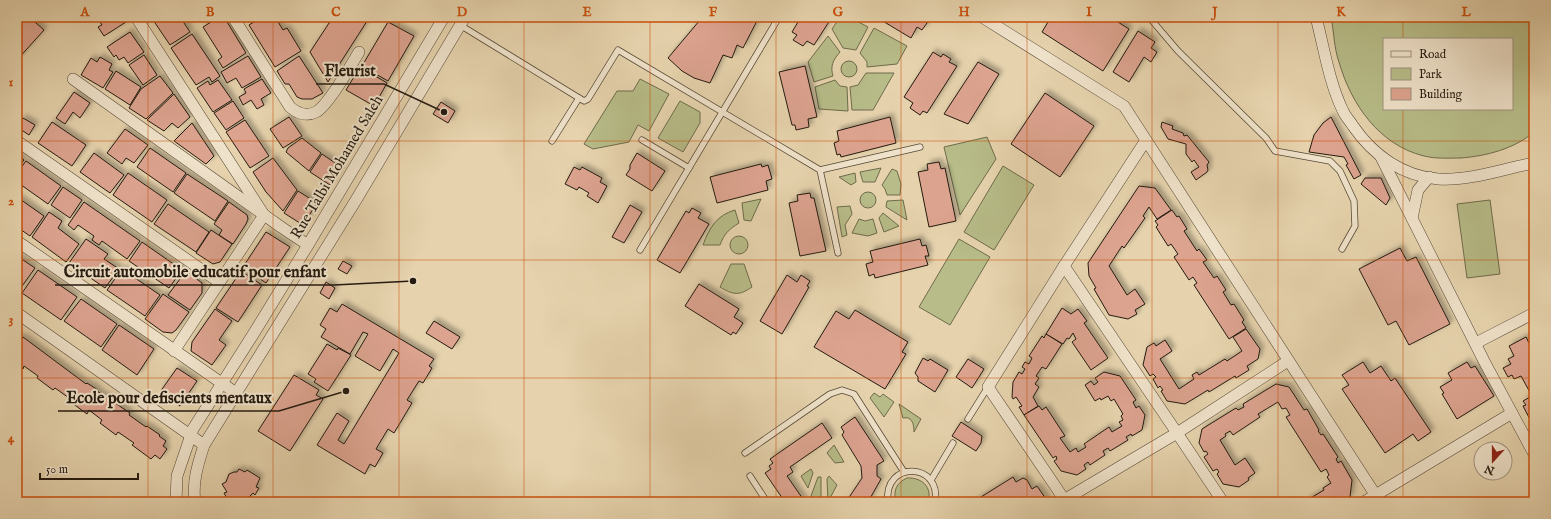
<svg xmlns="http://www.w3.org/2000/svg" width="1551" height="519" font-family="'IM FELL English',serif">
  <defs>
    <filter id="shadow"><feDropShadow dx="3.5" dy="-3.5" stdDeviation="2" flood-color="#0004"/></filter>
  </defs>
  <rect width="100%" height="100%" fill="#e6d3ad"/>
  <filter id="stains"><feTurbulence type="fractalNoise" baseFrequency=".005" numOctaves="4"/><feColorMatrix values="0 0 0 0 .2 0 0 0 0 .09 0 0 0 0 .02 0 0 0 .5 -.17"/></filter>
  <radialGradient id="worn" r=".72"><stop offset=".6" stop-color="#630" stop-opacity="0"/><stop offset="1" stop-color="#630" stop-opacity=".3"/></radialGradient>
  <g fill="#b7bc88" stroke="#6e6b4c" fill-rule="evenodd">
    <path d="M840,17H849L868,27L856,50L843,48L832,29Z"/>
    <path d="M1331,17H1534V132C1514,149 1486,156 1461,158C1449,158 1436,159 1424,156C1379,145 1351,104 1339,62C1334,48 1334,32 1331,17ZM1384,39H1512V109H1384Z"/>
    <path d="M874,28L907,46L897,64L867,67V62L860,53Z"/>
    <path d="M828,36L840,52C833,60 830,66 833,76L814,82L808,62Z"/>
    <circle cx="849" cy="69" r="8"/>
    <path d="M866,73H894L873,110H852L850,87L858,85Z"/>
    <path d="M640,79L669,94L649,131L638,125L629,142L593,149L584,144L617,91H633Z"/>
    <path d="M835,80L840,86L847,87L848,111L819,109L815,87Z"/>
    <path d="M680,101L700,112V123L683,152L658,138Z"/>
    <path d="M987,137L996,159L960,215L944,147Z"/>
    <path d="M1003,166L1034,185L994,250L964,232Z"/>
    <path d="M881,168L875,182H863L860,172Z"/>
    <path d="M892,169L897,171L901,184L900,195H887L885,189L882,185Z"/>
    <path d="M855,173L856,182L851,185L839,177Z"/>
    <circle cx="868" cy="200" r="8"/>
    <path d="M761,199L751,221L744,220L742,203Z"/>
    <path d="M903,200L907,220L886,207L887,201Z"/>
    <path d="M1490,200L1500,274L1467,278L1457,204Z"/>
    <path d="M850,206L852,214L845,225L847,235L842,237L837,207Z"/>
    <path d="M735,210L739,223C729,229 724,234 720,245H703C709,228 717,215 735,210Z"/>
    <path d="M883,213L899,226L884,232L879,218Z"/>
    <path d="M859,219L865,221L873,219L877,233L868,236L852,233Z"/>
    <circle cx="739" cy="245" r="9"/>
    <path d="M959,239L990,257L950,325L919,307Z"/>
    <path d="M731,264H744L752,287C739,296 733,295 720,287Z"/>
    <path d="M874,393L880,397L883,394L894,402L884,417L870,398Z"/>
    <path d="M899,404L921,419L914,432C914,424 912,416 903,418Z"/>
    <path d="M834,445L844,462L835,463L827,453Z"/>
    <path d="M811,469L813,473L808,488L801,476Z"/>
    <path d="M829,476L837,485L828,502L827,479Z"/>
    <path d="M818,477H821V502H815L811,496Z"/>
    <path d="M907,478C921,477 933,487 928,502H896C893,491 896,483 907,478Z"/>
  </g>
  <g fill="#dca38f" stroke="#241a0f" filter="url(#shadow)">
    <path d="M17,17H29L44,30L17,60Z"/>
    <path d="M92,17H123L126,22L104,36L98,27L102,25L98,19L95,21Z"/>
    <path d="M151,17H180L190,32L170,45Z"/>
    <path d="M219,17H224L246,53L223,68L218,60L222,57L203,27Z"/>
    <path d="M245,17H256L248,22Z"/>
    <path d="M262,17H275L283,30L287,28L301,51L275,67L249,25Z"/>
    <path d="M333,17H367L369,18L328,82L310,52Z"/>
    <path d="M690,17H759L743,48L737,45L732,58L723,55L710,83L694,78L682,71L668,58L700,20Z"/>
    <path d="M801,17H832L814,45L807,41L803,46L793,40L797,35L792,32Z"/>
    <path d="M876,17H924L929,20L922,30L917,27L911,38Z"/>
    <path d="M1051,17H1110L1129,29L1103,71L1042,32Z"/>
    <path d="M388,22L414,36L388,81L362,66Z"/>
    <path d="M1138,31L1155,42L1151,48L1157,52L1151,62L1144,57L1129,82L1113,72Z"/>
    <path d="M130,32L144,52L128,63L124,57L119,60L116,55L114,57L107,47Z"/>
    <path d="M192,34L220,76L212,82L209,77L196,85L171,48Z"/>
    <path d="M17,36L22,41L17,46Z"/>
    <path d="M933,52L941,57L943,54L951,59L949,62L957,66L927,113L923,111L920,115L910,108L913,103L904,97Z"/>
    <path d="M144,55L157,75L143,85L129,65Z"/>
    <path d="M248,56L261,77L242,88L236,78L227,83L221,72Z"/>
    <path d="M299,56L323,93L312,99H302L297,97L289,84H285L277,71Z"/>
    <path d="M100,57L112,64L109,70L113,72L103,88L81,75L91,58L97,62Z"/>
    <path d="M978,62L999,74L968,124L944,114Z"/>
    <path d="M805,66L817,117L808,119L809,127L796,130L795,125H792L779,72Z"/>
    <path d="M360,67L387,83L374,106L346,90Z"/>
    <path d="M116,71L141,87L130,105L105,89Z"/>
    <path d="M160,76L173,93L146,119L129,108L141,89Z"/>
    <path d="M262,79L271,93L261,99L264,105L257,109L251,100L243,105L239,97L246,93L244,89Z"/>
    <path d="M218,80L232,100L213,112L197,88L208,81L210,85Z"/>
    <path d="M74,92L90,103L80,118L73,112L65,124L56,118Z"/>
    <path d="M1045,93L1094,126L1060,177L1011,144Z"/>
    <path d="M174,94L190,117L178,128L172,123L164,131L147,120Z"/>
    <path d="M233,101L244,118L226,130L214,113Z"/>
    <path d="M441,102L455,111L448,123L433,114Z"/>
    <path d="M289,117L302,136L283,148L270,129Z"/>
    <path d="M890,117L896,143L841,157L840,154L837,155L834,143L839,141L837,131Z"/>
    <path d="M1331,117L1361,175L1354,179L1346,165L1348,164L1344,157L1309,152L1314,135L1323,123Z"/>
    <path d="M23,118L35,125L29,135L17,127Z"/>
    <path d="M245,120L269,156L250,168L226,132Z"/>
    <path d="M52,122L86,145L72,166L38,143Z"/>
    <path d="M1162,122L1173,126L1172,129L1183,133L1184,136L1187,135L1209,162L1207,165L1208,170L1207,172L1196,180L1191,172L1199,167L1194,160L1192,162L1186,154V144L1168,139L1161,127Z"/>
    <path d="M192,123L214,156L206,164L174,141Z"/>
    <path d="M125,129L148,145L134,163L126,158L122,164L107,153Z"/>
    <path d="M302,138L321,153L309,171L286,152L288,148Z"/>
    <path d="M150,148L186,173L173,192L137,167Z"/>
    <path d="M94,153L124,175L110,193L80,172Z"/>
    <path d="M637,153L665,171L652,191L626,175L630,169V165Z"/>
    <path d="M322,154L341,167L330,185L310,172Z"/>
    <path d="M17,155L24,160L17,169Z"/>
    <path d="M273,158L297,190L283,211L266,192L253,172Z"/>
    <path d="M26,161L61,186L48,204L17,182V173Z"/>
    <path d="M939,162L941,169L945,168L956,221L929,227L918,172L928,170L927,164Z"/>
    <path d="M761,164L762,167L768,165L772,179L766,181L768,190L717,203L710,177Z"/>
    <path d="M574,167L580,170L582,167L602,178L600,182L607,186L598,203L587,196L589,193L579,187L577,190L565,184Z"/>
    <path d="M128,173L167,200L152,222L113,195Z"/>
    <path d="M187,174L228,201L215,221L174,193Z"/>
    <path d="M1365,178H1381L1390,198L1386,205L1361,184Z"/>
    <path d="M1139,186L1155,188L1171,210L1157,219L1149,207L1143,216L1145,218L1124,248L1122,246L1109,266L1127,295L1135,289L1145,304L1135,310L1137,314L1128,319L1109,315L1094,289L1096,288L1089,276L1088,263Z"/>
    <path d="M63,187L82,200L70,218L51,205Z"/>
    <path d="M298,191L317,203L303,225L284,213Z"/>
    <path d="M810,193L811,198H814L826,251L800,256L789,203L798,201L797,195Z"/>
    <path d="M17,197L44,216L30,236L17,227Z"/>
    <path d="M84,202L140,241L127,259L102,241L99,245L92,240L94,236L78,225L74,230L68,225Z"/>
    <path d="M229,202L247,215L248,219L246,224L233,244L219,235L222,230L214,224Z"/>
    <path d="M168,204L209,232L196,252L154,224Z"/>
    <path d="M630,205L642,212L624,243L612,237Z"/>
    <path d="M692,208L701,213L698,218L709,224L680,273L657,260L686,211L689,213Z"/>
    <path d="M1172,210L1177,217L1179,216L1187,229L1184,231L1197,251L1199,249L1207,260L1203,262L1214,278L1217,276L1226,290L1223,292L1231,305L1234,304L1244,320L1242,322L1246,328L1229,339L1194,285L1197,283L1193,277L1189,280L1174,257L1178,254L1171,244L1168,246L1156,227L1158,225L1155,221Z"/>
    <path d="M49,212L62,221L58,228L79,244L66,262L32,237Z"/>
    <path d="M211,230L232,244L220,262L213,264L196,253Z"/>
    <path d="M266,232L290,247L266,283L243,267Z"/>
    <path d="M86,239L108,254L104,259L119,269L105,288L69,263Z"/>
    <path d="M920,239L922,246L926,245L929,256H925L928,265L875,278L874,274L869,276L866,264L873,262L870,251Z"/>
    <path d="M142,242L182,270L169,288L129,261Z"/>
    <path d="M1400,248L1407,261L1416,257L1450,324L1409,345L1396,321L1388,325L1359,269Z"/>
    <path d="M17,256L35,268L20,289L17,288Z"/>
    <path d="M343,261L352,266L347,274L338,269Z"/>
    <path d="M122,269L160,295L145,316L107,290Z"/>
    <path d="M38,270L77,297L61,320L22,293Z"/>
    <path d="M186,271L202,283V293L190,310L168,295Z"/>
    <path d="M241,271L262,285L238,322L216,308Z"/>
    <path d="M787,275L797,282L801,275L810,281L807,286L809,287L782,334L760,321Z"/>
    <path d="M326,282L335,288L329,299L320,293Z"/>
    <path d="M699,284L739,309L734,317L743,323L736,334L733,332L731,335L685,306Z"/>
    <path d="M163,294L189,312L176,330L172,333L163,332L145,319Z"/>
    <path d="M81,299L117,324L101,347L64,321Z"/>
    <path d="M342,304L434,359L429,366L432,368L423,383L419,381L407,400L412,403L394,433L388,429L376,449L383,453L375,467L370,464L365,474L317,445L337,413L349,421L338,440L344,444L399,353L393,349L380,371L355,356L368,334L363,332L350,354L321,337L326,329L320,325L330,308L337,312Z"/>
    <path d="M1062,308L1071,314L1078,309L1087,321L1084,323L1108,358L1091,370L1072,342L1076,339L1073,333L1069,339L1067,338L1063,344L1046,334Z"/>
    <path d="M215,309L232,321L219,340L226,345L212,365L191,351L192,342Z"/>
    <path d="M855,310L908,342L902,352L906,354L885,389L814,347L836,311L849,319Z"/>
    <path d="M434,321L460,337L452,349L426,333Z"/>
    <path d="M119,325L154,349L137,375L102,350Z"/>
    <path d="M1246,329L1260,349L1258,359L1247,366L1249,370L1236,378L1235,376L1209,392L1208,390L1185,404L1167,401L1161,391L1163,390L1160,386L1158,388L1153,379L1156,377L1153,374L1150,376L1143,365L1147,347L1154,343L1156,346L1165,340L1172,351L1160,359L1179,389L1194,379L1192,375L1197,372L1199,375L1225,359L1227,361L1242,351L1233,337Z"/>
    <path d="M1046,334L1062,344L1046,369L1042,367L1036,376L1039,378L1035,384L1039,387L1033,397L1038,406L1024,415L1019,407L1022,406L1016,397L1013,399L1012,397L1013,382L1019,372L1022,374L1025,369L1022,367L1025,362L1029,364L1032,358L1029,356L1042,336L1044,338Z"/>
    <path d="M17,335L22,339L23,337L86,384L87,383L98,390L97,391L130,413L129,415L146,427L147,426L160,435L159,436L166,441L163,446L167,449L160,459L155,455L151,459L132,445L134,443L118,432L116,435L100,423L102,420L89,410L87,414L68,400L69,398L55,388L53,390L37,378L38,376L24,366L23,369L17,365Z"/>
    <path d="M1526,337L1529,343L1534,340V427L1523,406L1526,405L1523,401L1532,396L1521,376L1514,379L1512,375L1508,377L1503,368L1511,364L1508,359L1514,356L1509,346Z"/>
    <path d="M327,344L337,350L338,348L351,355L328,391L314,382L316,379L308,374Z"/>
    <path d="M923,358L928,361L930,359L948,370L935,392L918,381V377L915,373Z"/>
    <path d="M968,359L984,369L972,388L956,377Z"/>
    <path d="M1363,362L1370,373L1381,366L1391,381L1395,378L1431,432L1418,441L1413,434L1385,453L1342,389L1349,385L1342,375Z"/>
    <path d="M1467,362L1471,368L1475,366L1494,396L1457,419L1442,394L1444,393L1440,387L1452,380L1448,373Z"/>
    <path d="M177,368L197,381L180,406L160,392Z"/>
    <path d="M1104,372L1120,376L1136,400L1133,402L1136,408L1139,406L1145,415L1142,430L1132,436L1131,434L1126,437L1128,440L1110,451L1108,448L1103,451L1105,455L1090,465L1088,462L1084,465L1086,469L1077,475L1061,471L1054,461L1057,459L1056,456L1053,458L1024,415L1039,406L1042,410L1046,407L1065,436L1060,438L1070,452L1076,448L1078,452L1086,447L1084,444L1109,427L1112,432L1122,426L1119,422L1123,420L1121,416L1123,414L1114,399L1111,401L1108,396L1101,400L1100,398L1095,401L1085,385L1091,381L1094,385L1098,382L1095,378Z"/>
    <path d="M294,375L319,390L316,395L323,399L290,451L258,431Z"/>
    <path d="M1276,384L1289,387L1304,410L1307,409L1319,430L1318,431L1321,435L1323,434L1338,457L1336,459L1338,463L1341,461L1352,480L1350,497L1342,502H1340L1339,500L1335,502H1304L1324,490L1323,488L1331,483L1327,477L1329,475L1326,469L1321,472L1286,417L1290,415L1286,408L1282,409L1278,402L1258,414L1260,417L1233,435L1230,431L1225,434L1226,436L1220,440L1235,465L1245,458L1255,473L1248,478L1249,480L1239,487L1223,484L1217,474L1219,472L1217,469L1213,471L1204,457L1208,454L1206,451L1204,452L1199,443L1202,429L1236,408L1238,410L1244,407L1243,404Z"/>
    <path d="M855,417L884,461L877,465V476L881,479L868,502H846L862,478L861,466L842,435L844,432L841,427Z"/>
    <path d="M961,422L982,436L981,443L976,451L952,436Z"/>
    <path d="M822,423L832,438L790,467L793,472L787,476L805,502H785L765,473L771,469L769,466L773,463L770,459Z"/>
    <path d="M239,469L245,472L247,470L260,478L256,487L259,488L255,495L253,493L248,498L249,501L247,502H229L224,493L227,492L222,484L226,482L229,474L234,472H237Z"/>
    <path d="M1013,477L1016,482L1023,478L1027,480L1032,489L1037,486L1048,502H973Z"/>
  </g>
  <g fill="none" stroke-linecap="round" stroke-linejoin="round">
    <g stroke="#544836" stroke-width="7">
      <g id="service">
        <path d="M1149,17L1178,51L1266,138L1275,151L1330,161L1340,171L1354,201L1355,226L1342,249"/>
        <path d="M460,25L584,101L588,99L618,50L820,170L838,253"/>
        <path d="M642,140L689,168"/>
        <path d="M552,141L579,98"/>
        <path d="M820,170L920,147"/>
        <path d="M640,250L779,17"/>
        <path d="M968,419L988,387"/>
        <path d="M745,453L830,394L842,390L854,394L904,472"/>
        <path d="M750,476L767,502"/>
        <path d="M931,480L953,443"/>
        <path d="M888,502C883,460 942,462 935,502"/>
      </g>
    </g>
    <g stroke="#544836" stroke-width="12">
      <g id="minor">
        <path d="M136,17L264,215L174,351"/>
        <path d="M233,17L290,107C297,113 306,117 316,112C328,106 351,65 359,52"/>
        <path d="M982,17L1124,106L1380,502"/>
        <path d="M1316,17C1324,48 1329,82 1343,111C1345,116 1350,121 1353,126C1373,155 1402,176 1438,179C1470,181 1503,169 1534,163"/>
        <path d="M73,79L281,227L308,245"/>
        <path d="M17,141L219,282"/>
        <path d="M1381,157L1484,361L1534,454"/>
        <path d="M1412,218L1418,190L1429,177"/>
        <path d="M17,241L236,393"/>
        <path d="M1064,266L1177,433L1223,502"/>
        <path d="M17,313L204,445"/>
        <path d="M1476,343L1534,313"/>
        <path d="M1064,500L1177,433L1288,361"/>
        <path d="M176,502L177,476L193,429L254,333L308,245L444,17"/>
        <path d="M195,502C192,482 198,464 204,445L356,200L465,17"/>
        <path d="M1066,502L988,387L1064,266L1146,140"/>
        <path d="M1364,502L1512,413"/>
      </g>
    </g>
    <use href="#service" stroke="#efe2ca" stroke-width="5.5"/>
    <use href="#minor" stroke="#efe2ca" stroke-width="11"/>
  </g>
  <path fill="none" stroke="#cb500c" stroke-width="1" stroke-opacity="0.55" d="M148,17V502M273,17V502M399,17V502M524,17V502M650,17V502M776,17V502M901,17V502M1027,17V502M1152,17V502M1278,17V502M1403,17V39M1403,109V502M17,141H1534M17,260H1534M17,378H1534"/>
  <g text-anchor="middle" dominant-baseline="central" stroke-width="4" stroke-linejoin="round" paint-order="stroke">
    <g font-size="15" fill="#241a0f" stroke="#efe2ca">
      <text transform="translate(337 167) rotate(-59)">Rue Talbi Mohamed Saleh</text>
    </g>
  </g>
  <path fill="none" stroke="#241a0f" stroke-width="1.5" d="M444 112L384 84H316M413 281L334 285H55M346 391L279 411H58"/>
  <g fill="#241a0f" stroke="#efe2ca" stroke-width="1.5">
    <circle cx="444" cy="112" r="4"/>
    <circle cx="413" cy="281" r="4"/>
    <circle cx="346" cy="391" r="4"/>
  </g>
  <g font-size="16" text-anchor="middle" font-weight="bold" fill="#241a0f" stroke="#efe2ca" stroke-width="4" stroke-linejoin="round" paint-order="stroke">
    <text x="350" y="76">Fleurist</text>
    <text x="195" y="277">Circuit automobile educatif pour enfant</text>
    <text x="169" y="403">Ecole pour defiscients mentaux</text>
  </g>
  <rect width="1551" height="519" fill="none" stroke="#e6d3ad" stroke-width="44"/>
  <rect x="1383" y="38" width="130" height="72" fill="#efe2ca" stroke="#9e927f"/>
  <rect x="1391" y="51" width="20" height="6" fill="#efe2ca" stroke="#9e927f"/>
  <text x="1419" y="58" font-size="12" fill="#241a0f">Road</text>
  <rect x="1391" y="68" width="20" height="12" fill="#b7bc88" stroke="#9e927f"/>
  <text x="1419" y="78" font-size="12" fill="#241a0f">Park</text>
  <rect x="1391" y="88" width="20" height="12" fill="#dca38f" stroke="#9e927f"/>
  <text x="1419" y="98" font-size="12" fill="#241a0f">Building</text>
  <g transform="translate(1493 461) rotate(201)"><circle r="19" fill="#efe2ca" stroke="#9e927f"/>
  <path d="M0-3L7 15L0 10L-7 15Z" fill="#8f2418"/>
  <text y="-6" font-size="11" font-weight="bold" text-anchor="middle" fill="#241a0f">N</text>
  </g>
  <path d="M40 473v6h98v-6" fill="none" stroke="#241a0f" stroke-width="2"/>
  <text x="46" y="473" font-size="12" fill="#241a0f" stroke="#efe2ca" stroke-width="3" paint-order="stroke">50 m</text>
  <rect x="22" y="22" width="1507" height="475" fill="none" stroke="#cb500c" stroke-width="1.5"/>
  <g font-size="13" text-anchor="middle" font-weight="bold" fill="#cb500c">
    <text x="85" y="16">A</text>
    <text x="210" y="16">B</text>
    <text x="336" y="16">C</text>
    <text x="462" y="16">D</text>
    <text x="587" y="16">E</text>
    <text x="713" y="16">F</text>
    <text x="838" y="16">G</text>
    <text x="964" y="16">H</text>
    <text x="1089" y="16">I</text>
    <text x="1215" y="16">J</text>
    <text x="1341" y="16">K</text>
    <text x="1466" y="16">L</text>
    <text x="11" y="86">1</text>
    <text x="11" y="205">2</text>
    <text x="11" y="323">3</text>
    <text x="11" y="442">4</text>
  </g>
  <rect width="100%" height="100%" filter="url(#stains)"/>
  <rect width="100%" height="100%" fill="url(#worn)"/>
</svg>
